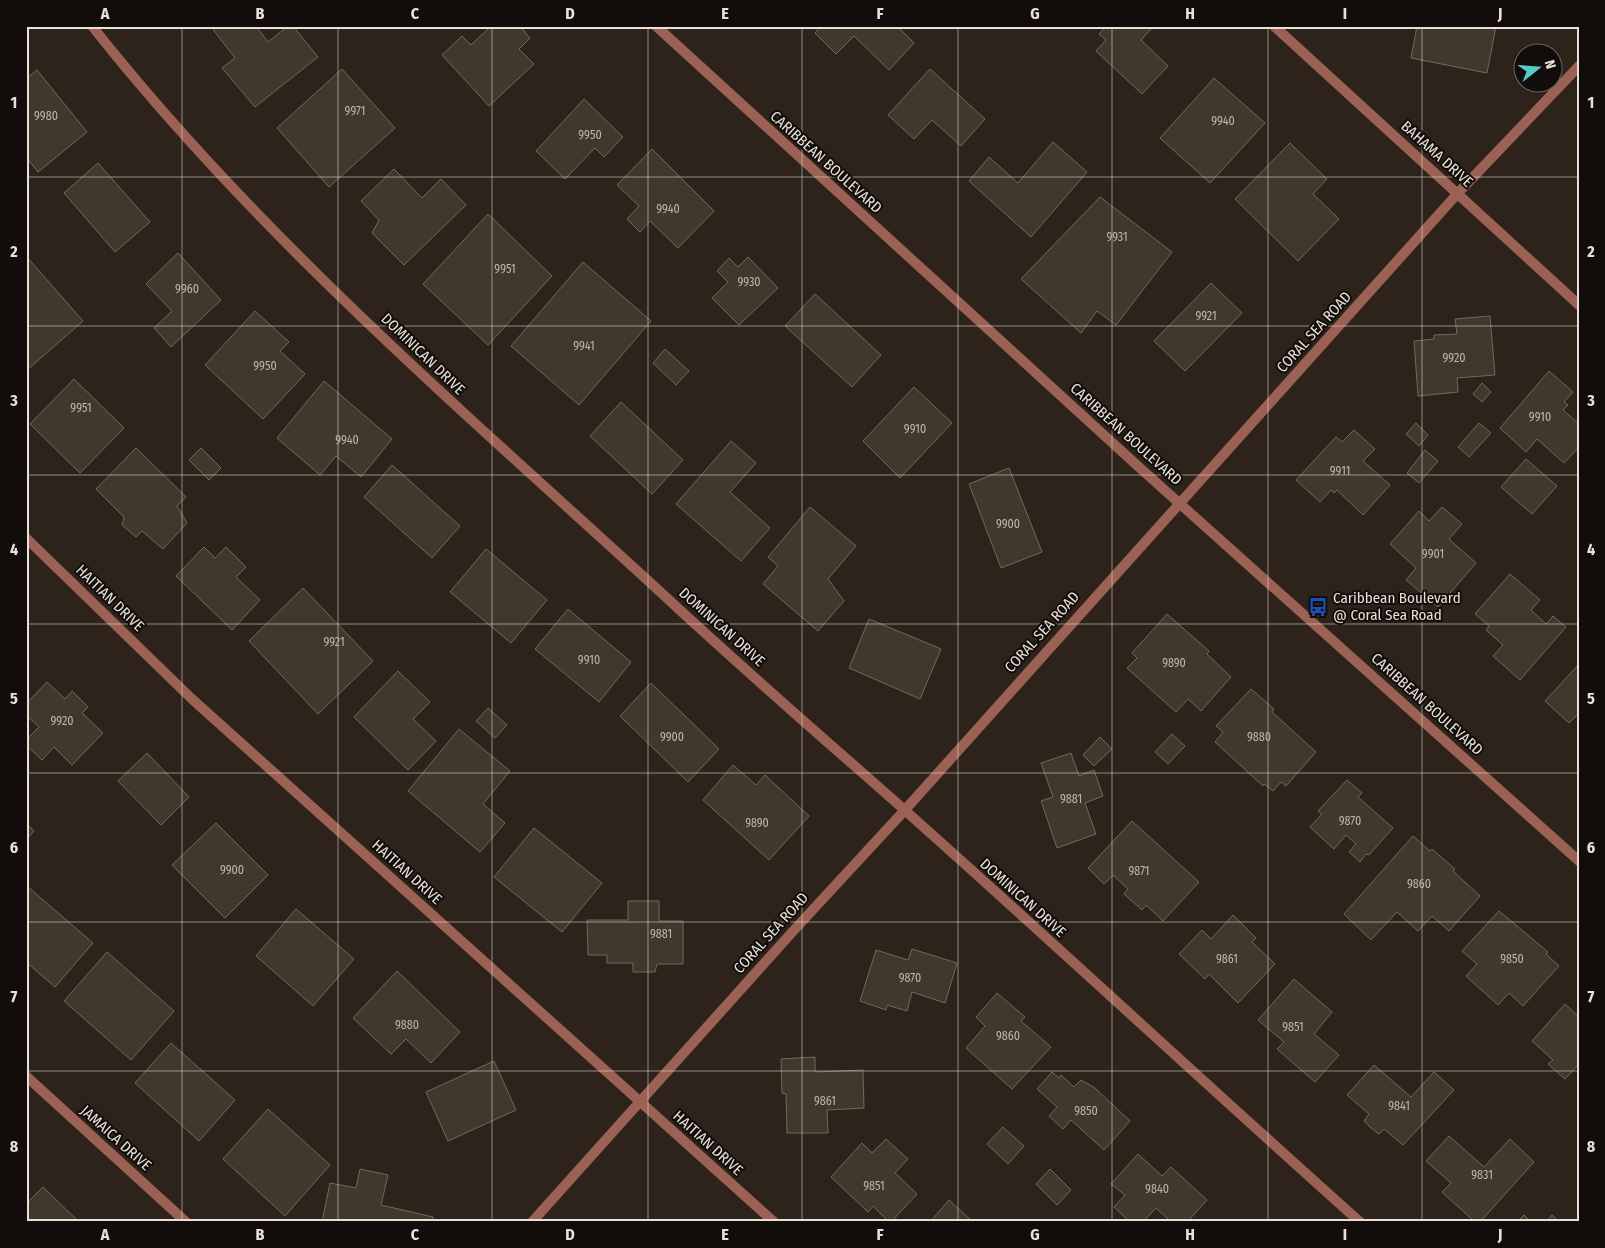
<svg xmlns="http://www.w3.org/2000/svg" width="1605" height="1248" font-family="'Fira Sans Condensed',sans-serif">
  <rect width="100%" height="100%" fill="#2d231a"/>
  <g fill="#41372d" stroke="#74685e">
    <path d="M214,26H256L268,42L288,26H293L318,57L255,107L222,68L235,58L212,28Z"/>
    <path d="M491,26H520L530,38L519,49L534,64L489,106L442,55L462,36L471,45Z"/>
    <path d="M821,26H897L914,43L889,70L854,36L836,54L815,33Z"/>
    <path d="M1106,26H1154L1141,40L1168,66L1142,94L1096,51L1106,40L1099,34Z"/>
    <path d="M1417,26H1496L1487,73L1411,58Z"/>
    <path d="M342,69L395,128L329,187L277,128Z"/>
    <path d="M930,69L985,119L961,146L932,120L914,139L888,115Z"/>
    <path d="M37,70L87,132L38,172L26,157V79Z"/>
    <path d="M1214,78L1265,123L1210,183L1160,138Z"/>
    <path d="M584,99L623,137L604,157L595,148L565,179L536,151Z"/>
    <path d="M1053,142L1087,172L1031,237L969,181L989,157L1018,183Z"/>
    <path d="M1290,143L1327,179L1313,194L1339,219L1298,261L1235,199Z"/>
    <path d="M652,149L714,211L678,248L650,221L640,232L627,219L639,206L617,185Z"/>
    <path d="M98,163L150,222L115,252L64,193Z"/>
    <path d="M394,169L422,198L441,179L466,205L404,265L372,233L379,220L361,201Z"/>
    <path d="M1100,197L1172,252L1116,325L1097,311L1081,333L1021,279Z"/>
    <path d="M488,214L552,276L488,345L423,284Z"/>
    <path d="M178,253L221,300L171,347L154,328L172,311L146,284Z"/>
    <path d="M26,256L83,321L26,371Z"/>
    <path d="M748,257L778,288L739,325L712,298L728,282L717,271L729,258L738,267Z"/>
    <path d="M583,262L651,321L579,405L511,346Z"/>
    <path d="M1211,283L1242,313L1185,371L1154,341Z"/>
    <path d="M815,294L881,355L852,387L785,326Z"/>
    <path d="M255,311L289,342L280,351L305,374L263,419L205,365Z"/>
    <path d="M1490,316L1495,375L1457,378L1458,392L1418,396L1414,341L1434,339V335L1457,334L1455,319Z"/>
    <path d="M665,349L689,371L676,385L653,363Z"/>
    <path d="M1549,371L1573,392L1564,402L1568,405L1563,410L1579,424V447L1564,463L1537,439L1526,452L1500,428Z"/>
    <path d="M74,379L124,428L80,473L30,424Z"/>
    <path d="M324,381L392,439L361,477L336,456L320,475L277,438Z"/>
    <path d="M1482,383L1491,392L1482,402L1473,394Z"/>
    <path d="M914,387L952,423L900,478L863,441Z"/>
    <path d="M621,402L683,460L652,494L590,436Z"/>
    <path d="M1416,423L1428,435L1419,446L1406,434Z"/>
    <path d="M1479,423L1491,433L1469,457L1458,447Z"/>
    <path d="M1354,430L1375,449L1363,461L1390,485L1363,515L1337,490L1334,493L1331,490L1320,502L1296,480L1336,437L1342,442Z"/>
    <path d="M731,441L756,463L730,492L770,528L741,561L676,504Z"/>
    <path d="M136,448L186,497L177,506L187,523L163,549L142,531L136,537L122,525L124,517L96,489Z"/>
    <path d="M201,448L221,468L209,480L189,460Z"/>
    <path d="M1425,450L1438,461L1419,483L1407,473Z"/>
    <path d="M1526,459L1557,486L1532,514L1501,487Z"/>
    <path d="M392,465L460,526L432,558L364,497Z"/>
    <path d="M1009,468L1042,552L1001,568L969,484Z"/>
    <path d="M810,507L856,546L828,579L844,601L818,631L763,584L778,566L768,557Z"/>
    <path d="M1442,507L1462,524L1449,539L1476,563L1438,607L1406,580L1416,568L1390,544L1419,511L1429,521Z"/>
    <path d="M204,547L215,558L226,547L246,567L236,577L260,600L232,630L176,576Z"/>
    <path d="M486,549L547,600L511,643L450,592Z"/>
    <path d="M1510,574L1540,600L1531,610L1546,624L1553,616L1566,627L1520,680L1493,656L1503,645L1486,630L1489,626L1475,614Z"/>
    <path d="M303,588L373,661L318,714L249,641Z"/>
    <path d="M568,609L631,662L599,702L535,649Z"/>
    <path d="M1167,614L1209,651L1207,654L1231,677L1201,711L1188,699L1176,712L1127,668L1137,658L1132,653Z"/>
    <path d="M869,619L941,649L920,699L849,668Z"/>
    <path d="M1579,664V713L1569,723L1545,701Z"/>
    <path d="M398,671L430,702L413,719L436,741L408,770L354,717Z"/>
    <path d="M47,682L65,699L72,691L88,707L82,713L103,733L72,765L54,747L42,760L26,745V740L39,727L26,715V704Z"/>
    <path d="M651,683L719,749L688,782L620,716Z"/>
    <path d="M1251,689L1274,709L1272,712L1316,752L1286,786L1281,782L1273,791L1264,784L1263,786L1215,742L1223,732L1216,726Z"/>
    <path d="M488,708L507,725L495,738L476,721Z"/>
    <path d="M459,729L510,771L483,804L505,823L480,852L408,791Z"/>
    <path d="M1172,734L1185,746L1168,764L1155,752Z"/>
    <path d="M1100,737L1112,749L1094,766L1083,755Z"/>
    <path d="M147,753L189,797L161,825L118,781Z"/>
    <path d="M1071,753L1079,776L1094,770L1103,796L1085,803L1096,834L1057,848L1041,801L1053,797L1041,763Z"/>
    <path d="M733,765L756,785L765,775L809,816L769,860L703,800Z"/>
    <path d="M1347,780L1362,793L1358,797L1393,828L1369,855L1366,854L1360,862L1349,852L1356,844L1346,835L1334,849L1310,827L1322,814L1318,811Z"/>
    <path d="M1132,821L1199,882L1163,921L1146,905L1142,910L1124,894L1128,889L1113,875L1104,884L1088,868Z"/>
    <path d="M26,823L34,831L26,840Z"/>
    <path d="M216,823L268,875L225,918L172,865Z"/>
    <path d="M534,828L602,883L562,932L494,877Z"/>
    <path d="M1413,836L1430,851L1432,849L1455,869L1453,871L1480,896L1449,931L1432,916L1418,931L1397,912L1371,940L1344,914Z"/>
    <path d="M28,887L93,943L55,987L26,962V889Z"/>
    <path d="M628,901H659V921H683V964H657L655,972H633V963H607V955H588L587,920H628Z"/>
    <path d="M296,909L354,959L313,1006L256,956Z"/>
    <path d="M1499,911L1548,952L1546,954L1559,966L1523,1006L1509,993L1498,1005L1466,976L1477,964L1462,951Z"/>
    <path d="M1233,915L1256,938L1252,942L1275,964L1238,1003L1209,974L1205,979L1179,954L1202,930L1211,939Z"/>
    <path d="M912,949L957,963L945,1003L912,992L907,1011L887,1005L886,1010L860,1001L876,950L908,960Z"/>
    <path d="M107,952L174,1011L131,1060L64,1001Z"/>
    <path d="M397,971L460,1032L431,1063L406,1039L391,1054L353,1018Z"/>
    <path d="M1294,979L1332,1012L1314,1034L1339,1055L1315,1082L1277,1049L1284,1042L1258,1020Z"/>
    <path d="M997,993L1025,1017L1021,1021L1051,1047L1012,1089L966,1048L985,1026L976,1017Z"/>
    <path d="M1565,1004L1579,1017V1064L1565,1079L1548,1064L1553,1060L1532,1041Z"/>
    <path d="M171,1043L235,1100L199,1141L135,1083Z"/>
    <path d="M815,1057V1072L863,1070L864,1108L827,1110L828,1133H787L786,1094L782,1093L781,1059Z"/>
    <path d="M494,1061L516,1110L448,1141L426,1092Z"/>
    <path d="M1374,1065L1411,1097L1434,1072L1454,1090L1403,1145L1384,1129L1379,1134L1371,1128L1364,1121L1369,1114L1347,1095Z"/>
    <path d="M1052,1072L1059,1078L1061,1075L1074,1087L1081,1080L1095,1088L1130,1121L1104,1150L1071,1120L1063,1129L1049,1116L1057,1107L1037,1089Z"/>
    <path d="M268,1109L330,1165L285,1216L223,1159Z"/>
    <path d="M1003,1127L1024,1146L1008,1164L987,1144Z"/>
    <path d="M1449,1136L1484,1167L1510,1139L1534,1162L1480,1222H1475L1442,1192L1451,1183L1426,1161Z"/>
    <path d="M886,1139L908,1159L895,1173L917,1194L891,1222H889L873,1206L868,1212L831,1177L862,1143L872,1153Z"/>
    <path d="M1138,1154L1162,1176L1171,1167L1207,1200L1187,1222H1171L1156,1208L1143,1222H1130L1114,1207L1125,1195L1111,1184Z"/>
    <path d="M360,1169L388,1175L381,1205L433,1217L432,1222H322L330,1183L356,1188Z"/>
    <path d="M1050,1169L1071,1190L1057,1205L1036,1184Z"/>
    <path d="M43,1187L79,1222H26V1204Z"/>
    <path d="M949,1200L973,1222H930Z"/>
    <path d="M1524,1215L1531,1222H1517Z"/>
    <path d="M1552,1215L1559,1222H1546Z"/>
  </g>
  <g fill="none" stroke-linecap="round" stroke-linejoin="round">
    <g stroke="#9c6155" stroke-width="10">
      <path d="M92,26C257,235 461,409 656,588C725,652 795,714 865,775C1032,922 1194,1074 1360,1222"/>
      <path d="M1274,26L1579,305"/>
      <path d="M26,538L192,699L774,1222"/>
      <path d="M26,1076L186,1222"/>
      <path d="M532,1222L795,929L904,811L1458,193L1579,66"/>
    </g>
    <path stroke="#9c6155" stroke-width="10" d="M656,26L1140,468L1579,861"/>
  </g>
  <path fill="none" stroke="#e8e1db" stroke-width="1" stroke-opacity="0.55" d="M182,26V1222M338,26V1222M492,26V1222M648,26V1222M802,26V1222M958,26V1222M1112,26V1222M1268,26V1222M1422,26V1222M26,177H1579M26,326H1579M26,475H1579M26,624H1579M26,773H1579M26,922H1579M26,1071H1579"/>
  <defs>
    <g id="bus-bare" transform="scale(1.5)"><path d="M-5-6H5V4H4V6H2V4H-2V6H-4V4H-5ZM-3.5-4V0h7V-4ZM-3.5 1.2v1.5H-2V1.2ZM2 1.2v1.5H3.5V1.2Z" fill="#1a4fb4" stroke="#120d0a" stroke-width="2.5" paint-order="stroke"/></g>
  </defs>
  <g fill-rule="evenodd">
    <use href="#bus-bare" x="1318" y="607"/>
  </g>
  <g text-anchor="middle" dominant-baseline="central" stroke-width="4" stroke-linejoin="round" paint-order="stroke">
    <g font-size="12" fill="#beb6b0">
      <text x="355" y="111">9971</text>
      <text x="46" y="116">9980</text>
      <text x="1223" y="121">9940</text>
      <text x="590" y="135">9950</text>
      <text x="668" y="209">9940</text>
      <text x="1117" y="237">9931</text>
      <text x="505" y="269">9951</text>
      <text x="749" y="282">9930</text>
      <text x="187" y="289">9960</text>
      <text x="1206" y="316">9921</text>
      <text x="584" y="346">9941</text>
      <text x="1454" y="358">9920</text>
      <text x="265" y="366">9950</text>
      <text x="81" y="408">9951</text>
      <text x="1540" y="417">9910</text>
      <text x="915" y="429">9910</text>
      <text x="347" y="440">9940</text>
      <text x="1340" y="471">9911</text>
      <text x="1008" y="524">9900</text>
      <text x="1433" y="554">9901</text>
      <text x="334" y="642">9921</text>
      <text x="589" y="660">9910</text>
      <text x="1174" y="663">9890</text>
      <text x="62" y="721">9920</text>
      <text x="672" y="737">9900</text>
      <text x="1259" y="737">9880</text>
      <text x="1071" y="799">9881</text>
      <text x="1350" y="821">9870</text>
      <text x="757" y="823">9890</text>
      <text x="232" y="870">9900</text>
      <text x="1139" y="871">9871</text>
      <text x="1419" y="884">9860</text>
      <text x="661" y="934">9881</text>
      <text x="1227" y="959">9861</text>
      <text x="1512" y="959">9850</text>
      <text x="910" y="978">9870</text>
      <text x="407" y="1025">9880</text>
      <text x="1293" y="1027">9851</text>
      <text x="1008" y="1036">9860</text>
      <text x="825" y="1101">9861</text>
      <text x="1399" y="1106">9841</text>
      <text x="1086" y="1111">9850</text>
      <text x="1482" y="1175">9831</text>
      <text x="874" y="1186">9851</text>
      <text x="1157" y="1189">9840</text>
    </g>
    <g font-size="15" fill="#e8e1db" stroke="#120d0a">
      <text transform="translate(1437 154) rotate(42)">BAHAMA DRIVE</text>
      <text transform="translate(826 162) rotate(42)">CARIBBEAN BOULEVARD</text>
      <text transform="translate(1314 332) rotate(-48)">CORAL SEA ROAD</text>
      <text transform="translate(423 354) rotate(44)">DOMINICAN DRIVE</text>
      <text transform="translate(1126 434) rotate(42)">CARIBBEAN BOULEVARD</text>
      <text transform="translate(110 598) rotate(44)">HAITIAN DRIVE</text>
      <text transform="translate(722 627) rotate(42)">DOMINICAN DRIVE</text>
      <text transform="translate(1042 632) rotate(-48)">CORAL SEA ROAD</text>
      <text transform="translate(1427 704) rotate(42)">CARIBBEAN BOULEVARD</text>
      <text transform="translate(407 872) rotate(42)">HAITIAN DRIVE</text>
      <text transform="translate(1023 898) rotate(42)">DOMINICAN DRIVE</text>
      <text transform="translate(771 933) rotate(-48)">CORAL SEA ROAD</text>
      <text transform="translate(116 1138) rotate(42)">JAMAICA DRIVE</text>
      <text transform="translate(708 1143) rotate(42)">HAITIAN DRIVE</text>
    </g>
    <g font-size="15" fill="#e8e1db" stroke="#120d0a" text-anchor="start">
      <text x="1333" y="598">Caribbean Boulevard<tspan x="1333" dy="17">@ Coral Sea Road</tspan></text>
    </g>
  </g>
  <rect width="1605" height="1248" fill="none" stroke="#120d0a" stroke-width="55"/>
  <g transform="translate(1538 68) rotate(73)"><circle r="24" fill="#120d0a" stroke="#68625e"/>
  <path d="M0-4L9 19L0 12L-9 19Z" fill="#54cdc7"/>
  <text y="-8" font-size="14" font-weight="bold" text-anchor="middle" fill="#e8e1db">N</text>
  </g>
  <rect x="28" y="28" width="1550" height="1192" fill="none" stroke="#e8e1db" stroke-width="2"/>
  <g font-size="16" text-anchor="middle" font-weight="bold" fill="#e8e1db">
    <text x="105" y="19">A</text>
    <text x="260" y="19">B</text>
    <text x="415" y="19">C</text>
    <text x="570" y="19">D</text>
    <text x="725" y="19">E</text>
    <text x="880" y="19">F</text>
    <text x="1035" y="19">G</text>
    <text x="1190" y="19">H</text>
    <text x="1345" y="19">I</text>
    <text x="1500" y="19">J</text>
    <text x="14" y="108">1</text>
    <text x="1591" y="108">1</text>
    <text x="14" y="257">2</text>
    <text x="1591" y="257">2</text>
    <text x="14" y="406">3</text>
    <text x="1591" y="406">3</text>
    <text x="14" y="555">4</text>
    <text x="1591" y="555">4</text>
    <text x="14" y="704">5</text>
    <text x="1591" y="704">5</text>
    <text x="14" y="853">6</text>
    <text x="1591" y="853">6</text>
    <text x="14" y="1002">7</text>
    <text x="1591" y="1002">7</text>
    <text x="14" y="1152">8</text>
    <text x="1591" y="1152">8</text>
    <text x="105" y="1240">A</text>
    <text x="260" y="1240">B</text>
    <text x="415" y="1240">C</text>
    <text x="570" y="1240">D</text>
    <text x="725" y="1240">E</text>
    <text x="880" y="1240">F</text>
    <text x="1035" y="1240">G</text>
    <text x="1190" y="1240">H</text>
    <text x="1345" y="1240">I</text>
    <text x="1500" y="1240">J</text>
  </g>
</svg>
